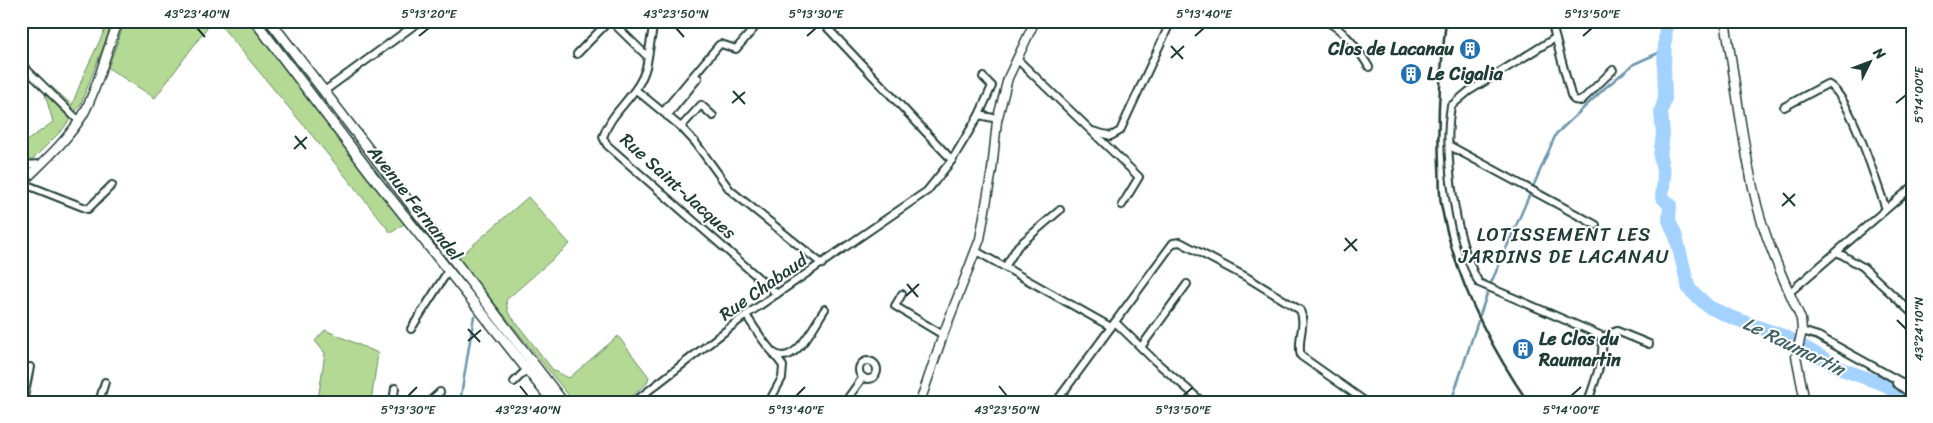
<svg xmlns="http://www.w3.org/2000/svg" width="1933" height="423" font-family="Sriracha,sans-serif">
  <rect width="100%" height="100%" fill="#fff"/>
  <filter id="ink" filterUnits="userSpaceOnUse"><feTurbulence type="fractalNoise" baseFrequency=".02" numOctaves="2"/><feDisplacementMap in="SourceGraphic" scale="10" xChannelSelector="R" yChannelSelector="G"/><feConvolveMatrix kernelMatrix="1 2 1 2 8 2 1 2 1" color-interpolation-filters="sRGB"/></filter>
  <g filter="url(#ink)">
    <g fill="#b3d995" stroke="#698b64">
      <path d="M109,21H113L81,104L63,129L21,171V145L53,122L45,94L51,86L72,105L84,74Z"/>
      <path d="M125,21H212L155,98L108,68Z"/>
      <path d="M217,21H249L405,223L391,233L334,162Z"/>
      <path d="M528,197L570,244L506,300L508,312L553,370L569,378L618,336L649,377L647,383L625,402H574L458,258Z"/>
      <path d="M325,330L378,353L371,402H325L318,400L325,353L315,341Z"/>
    </g>
    <g fill="none" stroke-linecap="round" stroke-linejoin="round">
      <g stroke="#6e96ae" stroke-width="2.5">
        <path d="M1491,283L1556,134L1606,87L1634,64L1665,50"/>
        <path d="M1480,315L1487,294"/>
        <path d="M460,402L474,316"/>
        <path d="M1451,402L1478,321"/>
      </g>
      <path stroke="#a3d2ff" stroke-width="14" d="M1666,21L1664,66L1665,98L1661,112L1663,134L1660,156L1664,176L1662,197L1670,205L1669,220L1676,237L1689,289L1709,307L1733,318L1786,337L1844,370L1886,385L1906,402"/>
      <g stroke="#1f3d34" stroke-width="10">
        <g id="minor">
          <path d="M611,21L648,57C644,94 613,106 603,137L607,145L777,294"/>
          <path d="M821,21L952,160"/>
          <path d="M1325,21C1345,30 1358,49 1369,67"/>
          <path d="M1551,21L1571,95L1574,100L1581,101L1613,70"/>
          <path d="M1555,38L1469,91L1451,106C1443,153 1455,242 1479,283L1600,335C1608,351 1593,385 1588,402"/>
          <path d="M577,54L609,21"/>
          <path d="M648,57L653,27L657,21"/>
          <path d="M1017,59L1139,177L1122,205"/>
          <path d="M21,64L79,121"/>
          <path d="M636,90L681,127L695,142L730,190L822,264"/>
          <path d="M323,92L420,21"/>
          <path d="M1784,107L1827,84C1849,91 1877,185 1886,209"/>
          <path d="M663,112L719,45L721,44L736,49L757,25"/>
          <path d="M979,115L992,86L983,77"/>
          <path d="M667,116L698,78"/>
          <path d="M681,127L701,105L713,116"/>
          <path d="M1092,131L1111,136L1120,131L1171,21"/>
          <path d="M1450,146L1596,225"/>
          <path d="M21,165L41,164"/>
          <path d="M22,183L88,209L112,185"/>
          <path d="M976,251L1111,327"/>
          <path d="M1837,252L1863,267L1912,313"/>
          <path d="M1005,267L1018,246L1060,210"/>
          <path d="M1790,292L1912,187"/>
          <path d="M902,294L895,306L943,335"/>
          <path d="M746,315C752,324 767,348 774,353C795,368 815,323 825,309"/>
          <path d="M1115,322L1155,361L1199,399"/>
          <path d="M411,329L448,271"/>
          <path d="M1802,331L1818,336L1912,388"/>
          <path d="M1602,337L1617,331L1649,344"/>
          <path d="M1141,347L1187,284"/>
          <circle cx="868" cy="370" r="9"/>
          <path d="M514,382L526,370"/>
          <path d="M1896,383L1912,395"/>
          <path d="M23,402L30,367"/>
          <path d="M99,402L105,382"/>
          <path d="M393,402L395,388"/>
          <path d="M429,402L440,392"/>
          <path d="M634,402L746,315L927,191L952,160L979,115L998,119"/>
          <path d="M769,402L782,378L783,366L774,354"/>
          <path d="M845,402L863,377"/>
          <path d="M1056,402L1173,243L1180,242L1248,278L1300,310C1307,325 1296,340 1301,356L1366,402"/>
        </g>
      </g>
      <g stroke="#1f3d34" stroke-width="11">
        <g id="tertiary">
          <path d="M1725,21C1736,83 1742,145 1757,205C1767,245 1785,282 1801,319L1802,331L1796,356L1805,402"/>
          <path d="M21,184C42,163 67,141 83,115C99,86 105,52 119,21"/>
          <path d="M920,402L943,335L980,239L992,170L997,121L1008,78L1035,21"/>
        </g>
      </g>
      <g stroke="#1f3d34" stroke-width="12">
        <g id="secondary">
          <path d="M255,21L372,175L553,402"/>
          <path d="M270,21L563,402"/>
        </g>
      </g>
      <use href="#minor" stroke="#fff" stroke-width="6"/>
      <use href="#tertiary" stroke="#fff" stroke-width="8"/>
      <use href="#secondary" stroke="#fff" stroke-width="9"/>
      <path stroke="#1f3d34" stroke-width="2.5" d="M1446,21C1440,70 1437,117 1439,166C1440,178 1439,192 1441,204C1454,276 1487,342 1528,402"/>
    </g>
  </g>
  <path fill="none" stroke="#1f3d34" stroke-width="2" d="M197,28L205,37M676,28L684,37M419,36L429,28M807,36L816,28M1195,36L1204,28M1583,36L1592,28M1171,46L1183,59M1171,58L1184,46M733,91L745,104M732,103L745,92M1896,103L1906,95M295,136L306,149M294,149L307,137M1783,193L1795,206M1782,206L1795,194M1345,238L1357,251M1344,251L1357,239M907,284L918,297M906,296L919,284M1897,320L1906,329M468,329L480,342M468,341L481,330M520,386L528,396M999,386L1007,396M408,396L417,387M796,396L805,387M1183,396L1193,387M1571,396L1581,387"/>
  <defs>
    <g id="building-disc" transform="scale(1.125)"><circle r="9.5" fill="#1f6fb2" stroke="#fff"/><path d="M-4-6H4V6H1V3H-1V6H-4ZM-2.5-4.3h1.7v1.8h-1.7ZM.8-4.3h1.7v1.8H.8ZM-2.5-1h1.7V.8h-1.7ZM.8-1h1.7V.8H.8Z" fill="#fff"/></g>
  </defs>
  <g fill-rule="evenodd">
    <use href="#building-disc" x="1470" y="49"/>
    <use href="#building-disc" x="1411" y="74"/>
    <use href="#building-disc" x="1523" y="349"/>
  </g>
  <g text-anchor="middle" dominant-baseline="central" stroke-width="4" stroke-linejoin="round" paint-order="stroke">
    <g font-size="18" font-weight="bold" fill="#1f3d34" stroke="#fff" text-anchor="start">
      <text x="1454" y="49" text-anchor="end">Clos de Lacanau</text>
      <text x="1427" y="74">Le Cigalia</text>
      <text x="1539" y="339">Le Clos du<tspan x="1539" dy="21">Raumartin</tspan></text>
    </g>
    <g font-size="18" fill="#1f3d34" stroke="#fff">
      <text transform="translate(678 186) rotate(42)">Rue Saint-Jacques</text>
      <text transform="translate(415 203) rotate(52)">Avenue Fernandel</text>
      <text transform="translate(763 287) rotate(-35)">Rue Chabaud</text>
    </g>
    <g font-size="19" letter-spacing="1" fill="#1f3d34" stroke="#fff">
      <text x="1564" y="234">LOTISSEMENT LES<tspan x="1564" dy="22">JARDINS DE LACANAU</tspan></text>
    </g>
    <g font-size="19" font-style="italic" fill="#406267" stroke="#fff">
      <text transform="translate(1794 346) rotate(26)">Le Raumartin</text>
    </g>
  </g>
  <rect width="1933" height="423" fill="none" stroke="#fff" stroke-width="55"/>
  <g transform="translate(1870 62) rotate(48)" stroke="#ffffff" stroke-width="4" paint-order="stroke">
  <path d="M0-4L9 19L0 12L-9 19Z" fill="#1f3d34"/>
  <text y="-8" font-size="14" font-weight="bold" text-anchor="middle" fill="#1f3d34">N</text>
  </g>
  <rect x="28" y="28" width="1878" height="368" fill="none" stroke="#1f3d34" stroke-width="2"/>
  <g font-size="12" text-anchor="middle" fill="#1f3d34">
    <text x="197" y="18">43°23'40"N</text>
    <text x="429" y="18">5°13'20"E</text>
    <text x="676" y="18">43°23'50"N</text>
    <text x="816" y="18">5°13'30"E</text>
    <text x="1204" y="18">5°13'40"E</text>
    <text x="1592" y="18">5°13'50"E</text>
    <text transform="translate(1919 95) rotate(-90)" y="4">5°14'00"E</text>
    <text transform="translate(1919 329) rotate(-90)" y="4">43°24'10"N</text>
    <text x="408" y="414">5°13'30"E</text>
    <text x="528" y="414">43°23'40"N</text>
    <text x="796" y="414">5°13'40"E</text>
    <text x="1007" y="414">43°23'50"N</text>
    <text x="1183" y="414">5°13'50"E</text>
    <text x="1571" y="414">5°14'00"E</text>
  </g>
</svg>
